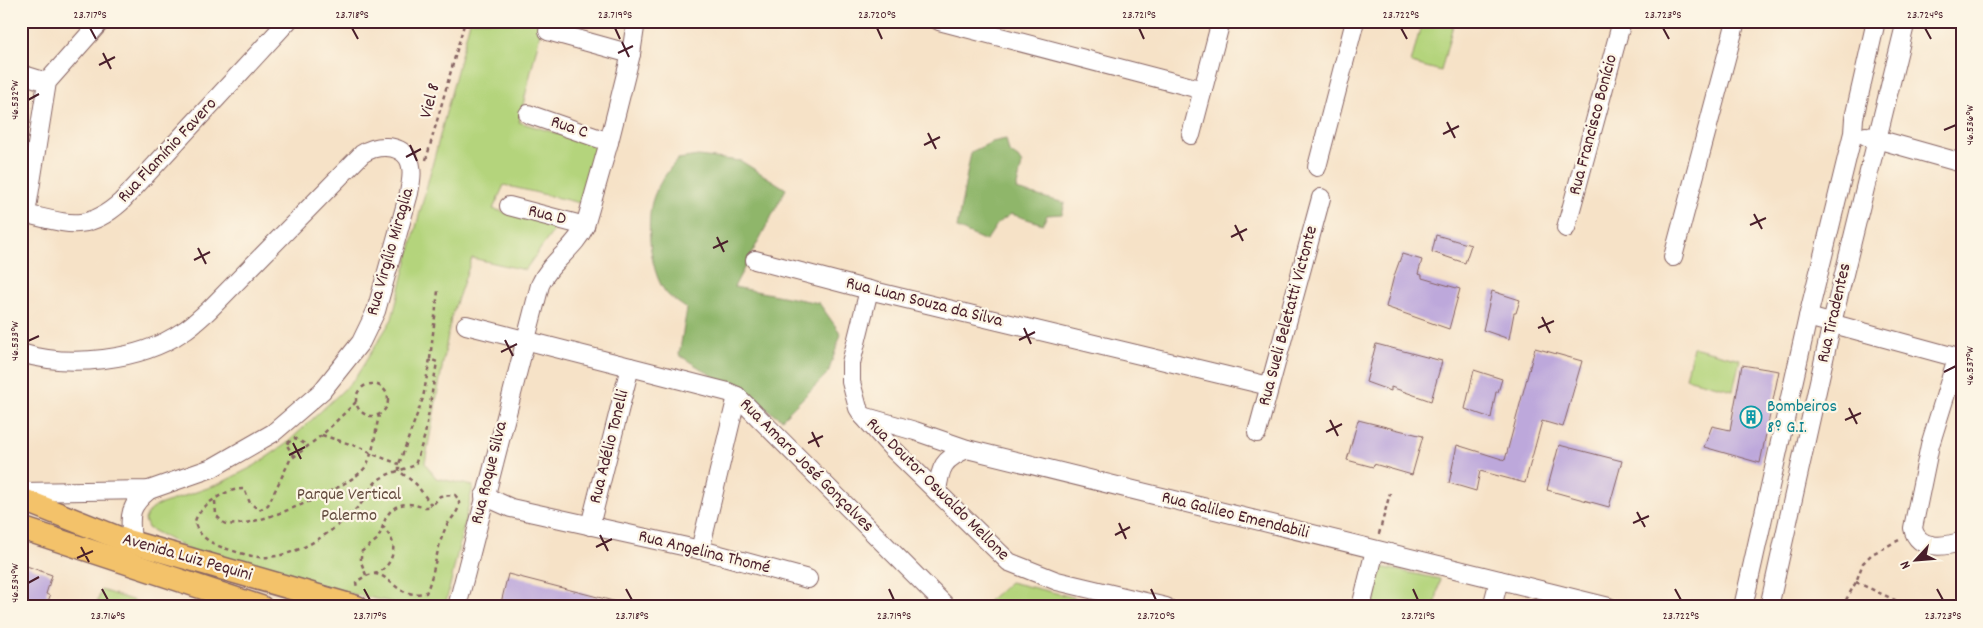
<svg xmlns="http://www.w3.org/2000/svg" width="1983" height="628" font-family="Dekko,sans-serif">
  <rect width="100%" height="100%" fill="#fcf5e5"/>
  <filter id="ink" filterUnits="userSpaceOnUse"><feTurbulence type="fractalNoise" baseFrequency=".02" numOctaves="2"/><feDisplacementMap in="SourceGraphic" scale="10" xChannelSelector="R" yChannelSelector="G"/><feConvolveMatrix kernelMatrix="1 2 1 2 8 2 1 2 1" color-interpolation-filters="sRGB"/></filter>
  <filter id="wash" filterUnits="userSpaceOnUse"><feTurbulence type="fractalNoise" baseFrequency=".0096" numOctaves="4" result="noise"/><feDisplacementMap in="SourceGraphic" scale="20" xChannelSelector="R" yChannelSelector="G"/><feGaussianBlur stdDeviation="1.12" result="paint"/><feColorMatrix in="noise" values="0 0 0 0 0 0 0 0 0 0 0 0 0 0 0 0 0 1.4 0 .05"/><feComposite in="paint" operator="in"/></filter>
  <g filter="url(#wash)">
    <rect width="100%" height="100%" fill="#f6e2c7"/>
    <g fill="#b4d47b" stroke="#7f7a53">
      <path d="M470,21H543L519,122L596,145L580,203L504,185L493,209L557,226L525,270L472,258L451,318L425,463L436,478L473,486L445,607H415L262,575L201,556L148,528L145,520L147,514L156,506L219,484L254,466L286,444L354,380L392,319Z"/>
      <path d="M1422,21H1454L1441,71L1411,63Z"/>
      <path d="M1693,347L1740,359L1733,390L1686,378Z"/>
      <path d="M1381,567L1440,579L1435,607H1373Z"/>
      <path d="M1010,582L1085,600L1083,607H982Z"/>
      <path d="M101,590L153,607H96Z"/>
    </g>
    <g fill="#8fb66b" stroke="#6c6a4b">
      <path d="M1006,139L1009,152L1018,158L1022,164L1016,190L1065,203L1062,214L1047,215L1043,224L1011,214L998,223L986,241L957,228L971,152L992,142Z"/>
      <path d="M698,156L741,161L786,189L734,287L819,303L841,334L828,373L782,419L679,355L687,309C681,304 673,300 668,295C650,276 646,226 652,202C657,185 667,172 678,159Z"/>
    </g>
    <g id="blocks">
      <g fill="#bda8db">
        <path d="M1436,235L1471,245L1465,263L1432,252Z"/>
        <path d="M1402,254L1422,260L1418,274L1422,275V278L1460,289L1449,329L1386,307L1394,276Z"/>
        <path d="M1492,291L1520,300L1516,313H1514L1509,339L1483,330Z"/>
        <path d="M1376,344L1442,361L1431,401L1391,387V391L1366,382Z"/>
        <path d="M1535,348L1582,361L1563,427L1542,421L1525,483L1480,471L1476,491L1449,483L1457,445L1505,460Z"/>
        <path d="M1742,365L1779,371L1760,463L1704,447L1712,426L1730,430Z"/>
        <path d="M1474,370L1502,379L1498,392H1496L1491,418L1465,409Z"/>
        <path d="M1358,420L1423,436L1412,475L1374,464L1373,467L1347,460Z"/>
        <path d="M1559,445L1622,461L1609,507L1547,490Z"/>
        <path d="M21,564L52,575L46,594L50,596L46,607H21Z"/>
        <path d="M508,574L621,603V607H500Z"/>
      </g>
    </g>
  </g>
  <g filter="url(#ink)">
    <use href="#blocks" fill-opacity="0" stroke="#866362" stroke-width="1"/>
    <g fill="none" stroke-linecap="round" stroke-linejoin="round">
      <g stroke="#866362" stroke-width="20">
        <g id="minor">
          <path d="M939,21L1203,90"/>
          <path d="M548,31L631,54"/>
          <path d="M21,74L47,82"/>
          <path d="M528,114L609,142"/>
          <path d="M1191,135L1221,21"/>
          <path d="M1866,136L1962,163"/>
          <path d="M1317,167L1355,21"/>
          <path d="M509,206L585,226"/>
          <path d="M21,213C65,222 84,235 121,202L288,21"/>
          <path d="M26,214L47,82L101,21"/>
          <path d="M1566,228L1622,21"/>
          <path d="M1673,257L1736,21"/>
          <path d="M755,260L869,290L1269,386"/>
          <path d="M869,290L851,363V382L858,408L863,416L890,446L1009,562L1057,581L1166,607"/>
          <path d="M1808,317L1962,359"/>
          <path d="M466,325L728,392L737,396L947,607"/>
          <path d="M21,353C69,368 140,361 182,332C192,326 200,318 209,310L362,154C375,145 398,143 408,158C414,168 411,182 409,193L376,311L361,342L322,391L273,433L212,468L149,490L21,492"/>
          <path d="M1957,358L1930,445L1913,528C1917,551 1946,547 1962,541"/>
          <path d="M863,416L915,431L967,449L1609,607"/>
          <path d="M1257,433L1321,198"/>
          <path d="M937,492C940,467 943,459 967,449"/>
          <path d="M484,496L511,508L705,551L808,579"/>
          <path d="M590,526L630,367"/>
          <path d="M132,543C130,516 127,508 149,490"/>
          <path d="M700,550L737,396"/>
          <path d="M457,607L540,285C550,261 575,249 585,226L609,142L631,54L636,21"/>
          <path d="M1361,607L1375,550"/>
          <path d="M1492,607L1499,580"/>
          <path d="M1743,607L1808,317L1853,133L1854,118L1876,21"/>
          <path d="M1769,607L1832,323L1906,21"/>
        </g>
      </g>
      <g stroke="#866362" stroke-width="25">
        <g id="major">
          <path d="M21,499L124,540L357,607"/>
          <path d="M21,528L261,607"/>
        </g>
      </g>
      <g stroke="#866362" stroke-width="2.5" stroke-dasharray="4 4" stroke-linecap="butt">
        <path d="M426,160L465,21"/>
        <path d="M430,359L438,291"/>
        <circle cx="372" cy="400" r="16"/>
        <path d="M356,402L322,435L290,460L268,505L259,510L250,503L244,489C227,488 200,505 195,521C196,535 212,544 224,548C237,552 256,559 269,557C303,554 335,530 358,507C365,500 369,489 376,482C385,473 404,470 415,465L425,435L437,362L430,359L423,398L399,464V471L416,484L432,506L440,496L455,495C467,508 449,518 445,529C436,550 435,572 426,593C421,593 414,595 409,593C387,588 385,561 356,582L357,588"/>
        <path d="M322,435L365,449L370,453L399,464"/>
        <path d="M294,456L286,444L295,438L308,446"/>
        <path d="M215,501L216,515C218,517 221,521 224,523C245,533 355,486 366,466C375,449 375,432 379,415"/>
        <path d="M1379,534L1390,493"/>
        <path d="M374,574C386,571 395,557 393,544C392,538 386,531 383,526C386,514 394,504 408,504C418,504 420,509 432,506"/>
        <path d="M366,575L361,562V552L378,539L383,526"/>
        <path d="M1856,582L1910,607"/>
        <path d="M1842,607L1856,582L1863,563L1872,554L1901,539"/>
        <path d="M1889,607L1900,603"/>
      </g>
      <use href="#minor" stroke="#fff" stroke-width="18"/>
      <use href="#major" stroke="#f3c26a" stroke-width="22"/>
    </g>
  </g>
  <path fill="none" stroke="#4a1f2b" stroke-width="2" d="M90,28L96,39M352,28L358,39M615,28L620,39M877,28L882,39M1139,28L1144,39M1401,28L1407,39M1663,28L1669,39M1925,28L1931,39M622,42L629,57M103,53L111,69M618,53L633,46M99,65L115,57M28,100L39,94M1447,122L1455,138M1944,130L1956,125M928,133L936,149M1443,134L1459,126M410,145L417,161M924,145L940,137M406,157L421,149M1754,214L1762,229M1235,225L1243,241M1750,225L1766,218M717,237L724,252M1231,237L1247,229M198,248L206,264M713,248L728,241M194,260L210,252M1542,317L1550,333M1024,328L1031,344M1538,328L1554,321M505,340L513,356M1019,340L1035,332M28,341L39,336M501,352L517,344M1944,372L1956,366M1849,408L1857,424M1330,420L1338,436M1845,420L1861,413M812,432L819,447M1326,432L1342,424M293,443L301,459M808,443L823,436M289,455L305,447M1637,512L1645,527M1119,523L1126,539M1633,523L1649,516M600,535L608,551M1115,535L1130,527M81,547L89,562M596,547L612,539M77,558L93,551M28,583L39,577M102,589L108,600M364,589L370,600M626,589L632,600M889,589L894,600M1151,589L1156,600M1413,589L1418,600M1675,589L1681,600M1937,589L1943,600"/>
  <defs>
    <g id="building-ring" transform="scale(1.125)"><circle r="9.5" fill="#fcf5e5" stroke="#0f9aa8" stroke-width="1.5"/><path d="M-4-6H4V6H1V3H-1V6H-4ZM-2.5-4.3h1.7v1.8h-1.7ZM.8-4.3h1.7v1.8H.8ZM-2.5-1h1.7V.8h-1.7ZM.8-1h1.7V.8H.8Z" fill="#0f9aa8"/></g>
  </defs>
  <g fill-rule="evenodd">
    <use href="#building-ring" x="1751" y="417"/>
  </g>
  <g text-anchor="middle" dominant-baseline="central" stroke-width="4.5" stroke-linejoin="round" paint-order="stroke">
    <g font-size="18" fill="#4a1f2b" stroke="#fcf5e5">
      <text transform="translate(431 101) rotate(-75)">Viel 8</text>
      <text transform="translate(1594 125) rotate(-75)">Rua Francisco Bonício</text>
      <text transform="translate(569 128) rotate(19)">Rua C</text>
      <text transform="translate(168 151) rotate(-47)">Rua Flamínio Favero</text>
      <text transform="translate(547 216) rotate(14)">Rua D</text>
      <text transform="translate(391 252) rotate(-74)">Rua Virgílio Miraglia</text>
      <text transform="translate(924 303) rotate(14)">Rua Luan Souza da Silva</text>
      <text transform="translate(1835 313) rotate(-77)">Rua Tiradentes</text>
      <text transform="translate(1289 316) rotate(-75)">Rua Sueli Beletatti Victonte</text>
      <text transform="translate(610 447) rotate(-76)">Rua Adélio Tonelli</text>
      <text transform="translate(806 466) rotate(45)">Rua Amaro José Gonçalves</text>
      <text transform="translate(490 473) rotate(-76)">Rua Roque Silva</text>
      <text transform="translate(937 490) rotate(45)">Rua Doutor Oswaldo Mellone</text>
      <text transform="translate(1235 516) rotate(14)">Rua Galileo Emendabili</text>
      <text transform="translate(704 553) rotate(14)">Rua Angelina Thomé</text>
      <text transform="translate(187 558) rotate(16)">Avenida Luiz Pequini</text>
    </g>
    <g font-size="18" fill="#0d838f" stroke="#fcf5e5" text-anchor="start">
      <text x="1767" y="407">Bombeiros<tspan x="1767" dy="21">8º G.I.</tspan></text>
    </g>
    <g font-size="18" fill="#644c3f" stroke="#fcf5e5">
      <text x="349" y="495">Parque Vertical<tspan x="349" dy="21">Palermo</tspan></text>
    </g>
  </g>
  <rect width="1983" height="628" fill="none" stroke="#fcf5e5" stroke-width="55"/>
  <g transform="translate(1916 560) rotate(244)" stroke="#fcf5e5" stroke-width="4" paint-order="stroke">
  <path d="M0-4L9 19L0 12L-9 19Z" fill="#4a1f2b"/>
  <text y="-8" font-size="14" font-weight="bold" text-anchor="middle" fill="#4a1f2b">N</text>
  </g>
  <rect x="28" y="28" width="1928" height="572" fill="none" stroke="#4a1f2b" stroke-width="2"/>
  <g font-size="12" text-anchor="middle" fill="#4a1f2b">
    <text x="90" y="18">23.717°S</text>
    <text x="352" y="18">23.718°S</text>
    <text x="615" y="18">23.719°S</text>
    <text x="877" y="18">23.720°S</text>
    <text x="1139" y="18">23.721°S</text>
    <text x="1401" y="18">23.722°S</text>
    <text x="1663" y="18">23.723°S</text>
    <text x="1925" y="18">23.724°S</text>
    <text transform="translate(14 100) rotate(-90)" y="4">46.532°W</text>
    <text transform="translate(1969 125) rotate(-90)" y="4">46.536°W</text>
    <text transform="translate(14 341) rotate(-90)" y="4">46.533°W</text>
    <text transform="translate(1969 366) rotate(-90)" y="4">46.537°W</text>
    <text transform="translate(14 583) rotate(-90)" y="4">46.534°W</text>
    <text x="108" y="619">23.716°S</text>
    <text x="370" y="619">23.717°S</text>
    <text x="632" y="619">23.718°S</text>
    <text x="894" y="619">23.719°S</text>
    <text x="1156" y="619">23.720°S</text>
    <text x="1418" y="619">23.721°S</text>
    <text x="1681" y="619">23.722°S</text>
    <text x="1943" y="619">23.723°S</text>
  </g>
</svg>
